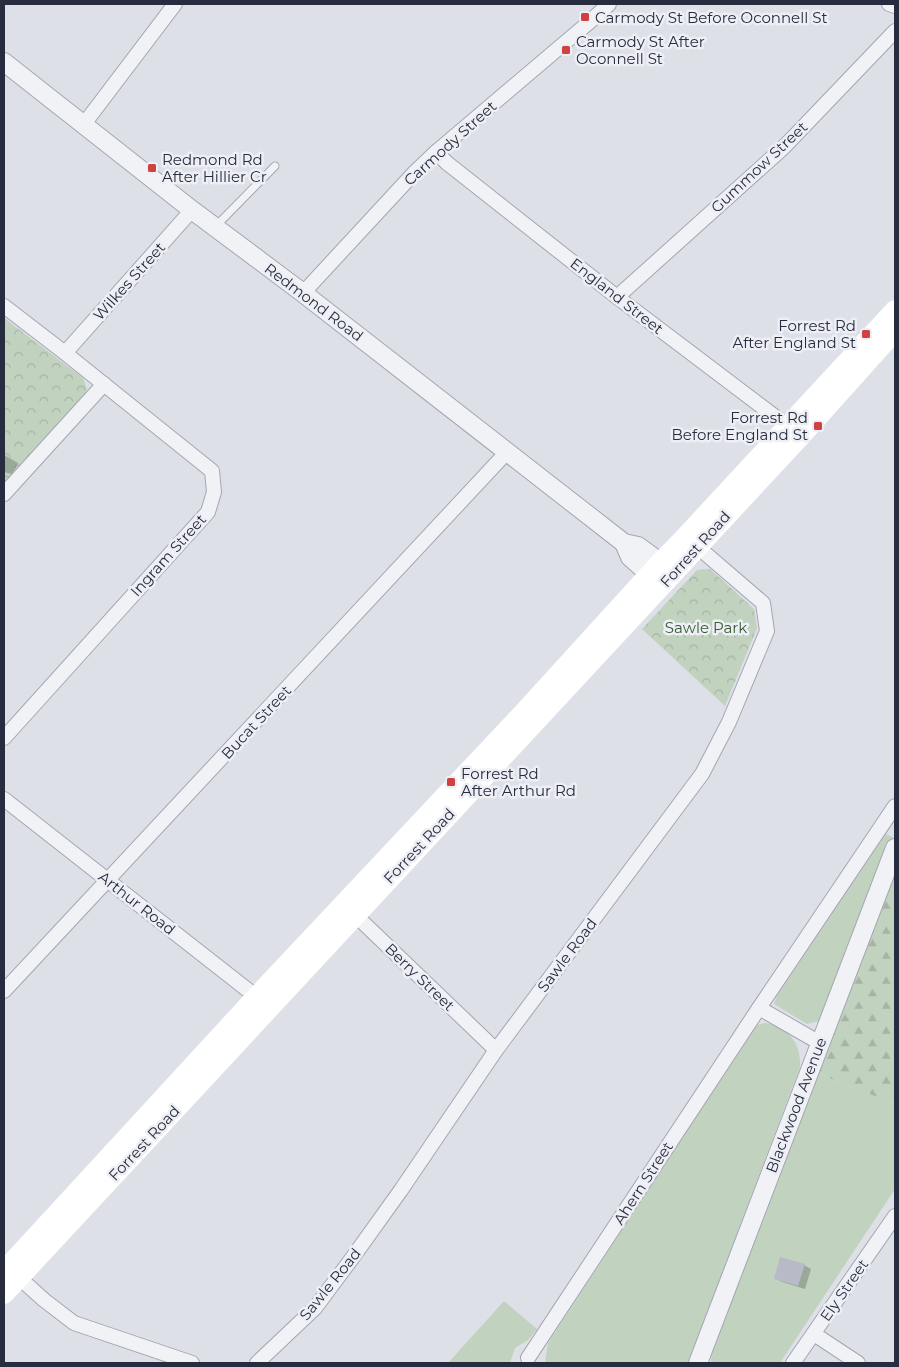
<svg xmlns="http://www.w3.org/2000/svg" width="899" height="1367" font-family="Montserrat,sans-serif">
  <defs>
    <pattern id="forest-firs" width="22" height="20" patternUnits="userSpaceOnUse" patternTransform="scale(1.25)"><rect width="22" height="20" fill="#c1d2bf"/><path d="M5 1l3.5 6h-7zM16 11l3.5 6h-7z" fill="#a6b4a5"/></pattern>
    <pattern id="park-crowns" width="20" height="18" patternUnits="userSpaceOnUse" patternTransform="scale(1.25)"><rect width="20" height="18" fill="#c1d2bf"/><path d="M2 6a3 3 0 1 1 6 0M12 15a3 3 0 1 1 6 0" fill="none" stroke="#a6b4a5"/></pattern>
  </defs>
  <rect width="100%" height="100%" fill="#dee0e8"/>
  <g fill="#c1d2bf">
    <path d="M886,834L893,837L828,1009L819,1021L807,1024L774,1004L777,996Z"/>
    <path d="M765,1023C789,1027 801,1043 800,1067L688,1363H545L548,1343L751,1033L757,1025Z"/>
    <path d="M816,1073L895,1104V1189L780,1363H711V1355Z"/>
    <path d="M504,1301L537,1329L528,1340L515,1348L510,1363H448Z"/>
  </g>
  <path fill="url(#forest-firs)" d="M895,870V1104L816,1073Z"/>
  <g fill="url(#park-crowns)">
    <path d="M4,318L83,378L87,389L83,398L4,484Z"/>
    <path d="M710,569L754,609L757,628L725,706L642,629L697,570Z"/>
  </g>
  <g fill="#0003">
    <path d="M4,455L18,463L12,474L4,472Z"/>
    <path d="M804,1265L811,1269L805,1289L782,1282L775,1278Z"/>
  </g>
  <path fill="#b8bbc7" d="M780,1257L805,1264L798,1286L774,1279Z"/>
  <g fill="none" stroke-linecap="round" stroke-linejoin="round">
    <g stroke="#a3a6b2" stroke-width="9">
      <path id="service" d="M216,226L275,166"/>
    </g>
    <g stroke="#a3a6b2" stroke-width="16">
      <g id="minor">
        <path d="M889,4L895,6"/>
        <path d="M84,124L175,4"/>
        <path d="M436,152L447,163L617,297L794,431"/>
        <path d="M303,293L415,172L436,152L587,24L609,4"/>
        <path d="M617,297L784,147L895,31"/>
        <path d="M4,306L65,353L212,471L214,492L208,512L4,738"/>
        <path d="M65,353L192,210"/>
        <path d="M4,494L104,384"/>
        <path d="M4,799L263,1002"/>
        <path d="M350,910L496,1050"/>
        <path d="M4,991L507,452"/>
        <path d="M759,1008L820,1043"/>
        <path d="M13,1272L44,1300L74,1323L192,1363"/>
        <path d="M814,1334L858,1363"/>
        <path d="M528,1358L759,1008L895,806"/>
        <path d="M257,1363L315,1308L353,1257L401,1190L496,1050L702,774L729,722L767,631L763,603L692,542"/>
        <path d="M793,1363L895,1216"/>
      </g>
    </g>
    <g stroke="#a3a6b2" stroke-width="20">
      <g id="tertiary">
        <path d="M4,62L192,210L303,293L624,543L638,546L671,570"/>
        <path d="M624,543L630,557L659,583"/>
        <path d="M698,1363L895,848"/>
      </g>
    </g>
    <use href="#service" stroke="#f1f2f6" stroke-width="7"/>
    <use href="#minor" stroke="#f1f2f6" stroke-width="14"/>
    <use href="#tertiary" stroke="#f1f2f6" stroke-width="18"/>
    <g stroke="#fff" stroke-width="20">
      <path d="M4,1271L256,997L523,713L656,567L686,536L895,310"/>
      <path d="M4,1294L800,437L895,331"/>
    </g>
  </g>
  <g fill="#cf4241" stroke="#edeff5" stroke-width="2">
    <rect x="580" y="12" width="10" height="10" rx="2.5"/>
    <rect x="561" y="45" width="10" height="10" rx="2.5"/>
    <rect x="147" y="163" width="10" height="10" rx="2.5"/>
    <rect x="861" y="329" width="10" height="10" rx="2.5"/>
    <rect x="813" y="421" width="10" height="10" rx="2.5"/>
    <rect x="446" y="777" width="10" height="10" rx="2.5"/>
  </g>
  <g text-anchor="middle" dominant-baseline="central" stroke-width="5" stroke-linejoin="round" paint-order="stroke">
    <g font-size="15" fill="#272c3e" stroke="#edeff5" text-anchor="start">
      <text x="595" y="17">Carmody St Before Oconnell St</text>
      <text x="576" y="41">Carmody St After<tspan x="576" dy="17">Oconnell St</tspan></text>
      <text x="162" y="159">Redmond Rd<tspan x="162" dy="17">After Hillier Cr</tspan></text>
      <text x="856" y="325" text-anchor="end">Forrest Rd<tspan x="856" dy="17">After England St</tspan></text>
      <text x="808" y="417" text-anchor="end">Forrest Rd<tspan x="808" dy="17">Before England St</tspan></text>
      <text x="461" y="773">Forrest Rd<tspan x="461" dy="17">After Arthur Rd</tspan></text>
    </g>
    <g font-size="15" fill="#272c3e" stroke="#edeff5">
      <text transform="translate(450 143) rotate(-42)">Carmody Street</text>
      <text transform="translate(759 167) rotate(-43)">Gummow Street</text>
      <text transform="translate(129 281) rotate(-48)">Wilkes Street</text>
      <text transform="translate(617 296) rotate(38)">England Street</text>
      <text transform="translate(314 302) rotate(37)">Redmond Road</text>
      <text transform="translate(695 549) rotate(-48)">Forrest Road</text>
      <text transform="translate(168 555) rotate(-48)">Ingram Street</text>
      <text transform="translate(256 722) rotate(-47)">Bucat Street</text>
      <text transform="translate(419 846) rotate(-47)">Forrest Road</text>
      <text transform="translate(137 903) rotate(38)">Arthur Road</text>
      <text transform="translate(567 955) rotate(-53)">Sawle Road</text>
      <text transform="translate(420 977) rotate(44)">Berry Street</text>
      <text transform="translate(796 1105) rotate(-69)">Blackwood Avenue</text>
      <text transform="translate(144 1143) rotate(-47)">Forrest Road</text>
      <text transform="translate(643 1183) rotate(-57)">Ahern Street</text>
      <text transform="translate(330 1284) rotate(-51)">Sawle Road</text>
      <text transform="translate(844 1290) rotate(-55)">Ely Street</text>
    </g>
    <g font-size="15" fill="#355a34" stroke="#edeff5">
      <text x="706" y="627">Sawle Park</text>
    </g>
  </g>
  <rect width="899" height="1367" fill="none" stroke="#272c3e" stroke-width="10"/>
</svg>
